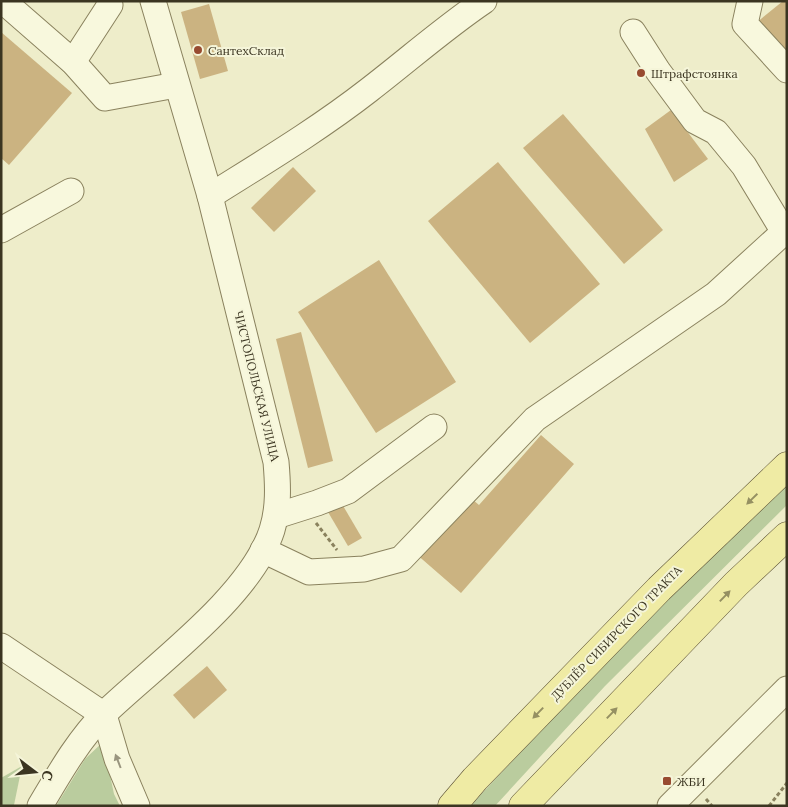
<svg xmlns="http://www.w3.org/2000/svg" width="788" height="807" font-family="Lora,serif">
  <rect width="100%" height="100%" fill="#eeedca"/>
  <g fill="#bacc9e">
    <path d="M787,479V505L605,686L495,806H470L650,615Z"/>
    <path d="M103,742L114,794L120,806H56L85,759Z"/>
    <path d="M22,766L14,805L1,806V778Z"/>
  </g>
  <g fill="#cbb381">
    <path d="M783,1H787V58L756,23Z"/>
    <path d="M209,4L228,71L200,79L181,12Z"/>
    <path d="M1,32L72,93L9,165L1,158Z"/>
    <path d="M671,110L708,159L674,182L645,129Z"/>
    <path d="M563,114L663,230L624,264L523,148Z"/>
    <path d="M498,162L600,284L530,343L428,221Z"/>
    <path d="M293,167L316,191L274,232L251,208Z"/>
    <path d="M379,260L456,382L376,433L298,312Z"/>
    <path d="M301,332L333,461L308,468L276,339Z"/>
    <path d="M541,435L574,464L461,593L415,553L466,494L479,505Z"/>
    <path d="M342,504L362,538L348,546L328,512Z"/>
    <path d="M207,666L227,690L194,719L173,695Z"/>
  </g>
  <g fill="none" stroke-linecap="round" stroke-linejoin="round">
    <g stroke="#8a825e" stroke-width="27">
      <g id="minor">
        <path d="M3,1L73,62L105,98L176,85"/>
        <path d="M750,1L745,24L787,70"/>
        <path d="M633,32L658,71L695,121L716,132L744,166L784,232"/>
        <path d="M73,62L110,5L109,1"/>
        <path d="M210,196C264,162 319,129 369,90C408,60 444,28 484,1"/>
        <path d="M1,230L71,191"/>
        <path d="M276,516L317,503L348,491L434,427"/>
        <path d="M263,550L309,572L364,569L401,559L535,419L716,294L784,232L787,227"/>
        <path d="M1,646L104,715"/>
        <path d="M104,715L117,759L137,806"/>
        <path d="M40,806C59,774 78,740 105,713C155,665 251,596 272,530C279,508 278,485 276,462L210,196L153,1"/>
        <path d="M670,806L787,689"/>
      </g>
    </g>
    <g stroke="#594e32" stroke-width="29">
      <g id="major">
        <path d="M452,806L475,779L659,589L787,466"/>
        <path d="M523,806L736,584L787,536"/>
      </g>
    </g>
    <g stroke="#8a825e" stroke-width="3" stroke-dasharray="4 2.5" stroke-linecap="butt">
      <path d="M316,523L337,550"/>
      <path d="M706,799L712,806"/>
      <path d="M769,806L787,783"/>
    </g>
    <use href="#minor" stroke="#f8f8dd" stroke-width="25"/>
    <use href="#major" stroke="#efeba4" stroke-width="28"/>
  </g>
  <defs><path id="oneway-solid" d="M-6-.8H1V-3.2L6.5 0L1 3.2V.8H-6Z" transform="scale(1.25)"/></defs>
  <g fill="#959062">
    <use href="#oneway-solid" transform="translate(752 499) rotate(136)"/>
    <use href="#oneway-solid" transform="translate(725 596) rotate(-46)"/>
    <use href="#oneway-solid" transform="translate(538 713) rotate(134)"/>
    <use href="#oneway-solid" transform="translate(612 713) rotate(-46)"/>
  </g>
  <use fill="#9a967f" href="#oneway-solid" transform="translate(118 761) rotate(-111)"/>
  <g fill="#984b30" stroke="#f5f5d9" stroke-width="2">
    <circle cx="198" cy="50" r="5"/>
    <circle cx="641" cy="73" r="5"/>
    <rect x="662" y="776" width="10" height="10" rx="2.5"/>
  </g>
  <g text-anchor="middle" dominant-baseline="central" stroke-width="4" stroke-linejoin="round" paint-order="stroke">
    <g font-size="12" fill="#3b3521" stroke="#f5f5d9" text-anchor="start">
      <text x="208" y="50">СантехСклад</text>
      <text x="651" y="73">Штрафстоянка</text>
      <text x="677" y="781">ЖБИ</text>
    </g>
    <g font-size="12" fill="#3b3521" stroke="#f5f5d9">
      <text transform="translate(257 386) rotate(76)">ЧИСТОПОЛЬСКАЯ УЛИЦА</text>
      <text transform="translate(616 633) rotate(-46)">ДУБЛЁР СИБИРСКОГО ТРАКТА</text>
    </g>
  </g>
  <rect width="788" height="807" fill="none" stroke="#3b3521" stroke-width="5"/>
  <g transform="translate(35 772) rotate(106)" stroke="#f5f5d9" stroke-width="4" paint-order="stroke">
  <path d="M0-4L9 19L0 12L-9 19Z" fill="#3b3521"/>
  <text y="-8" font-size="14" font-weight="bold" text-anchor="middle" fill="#3b3521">С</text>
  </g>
</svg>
